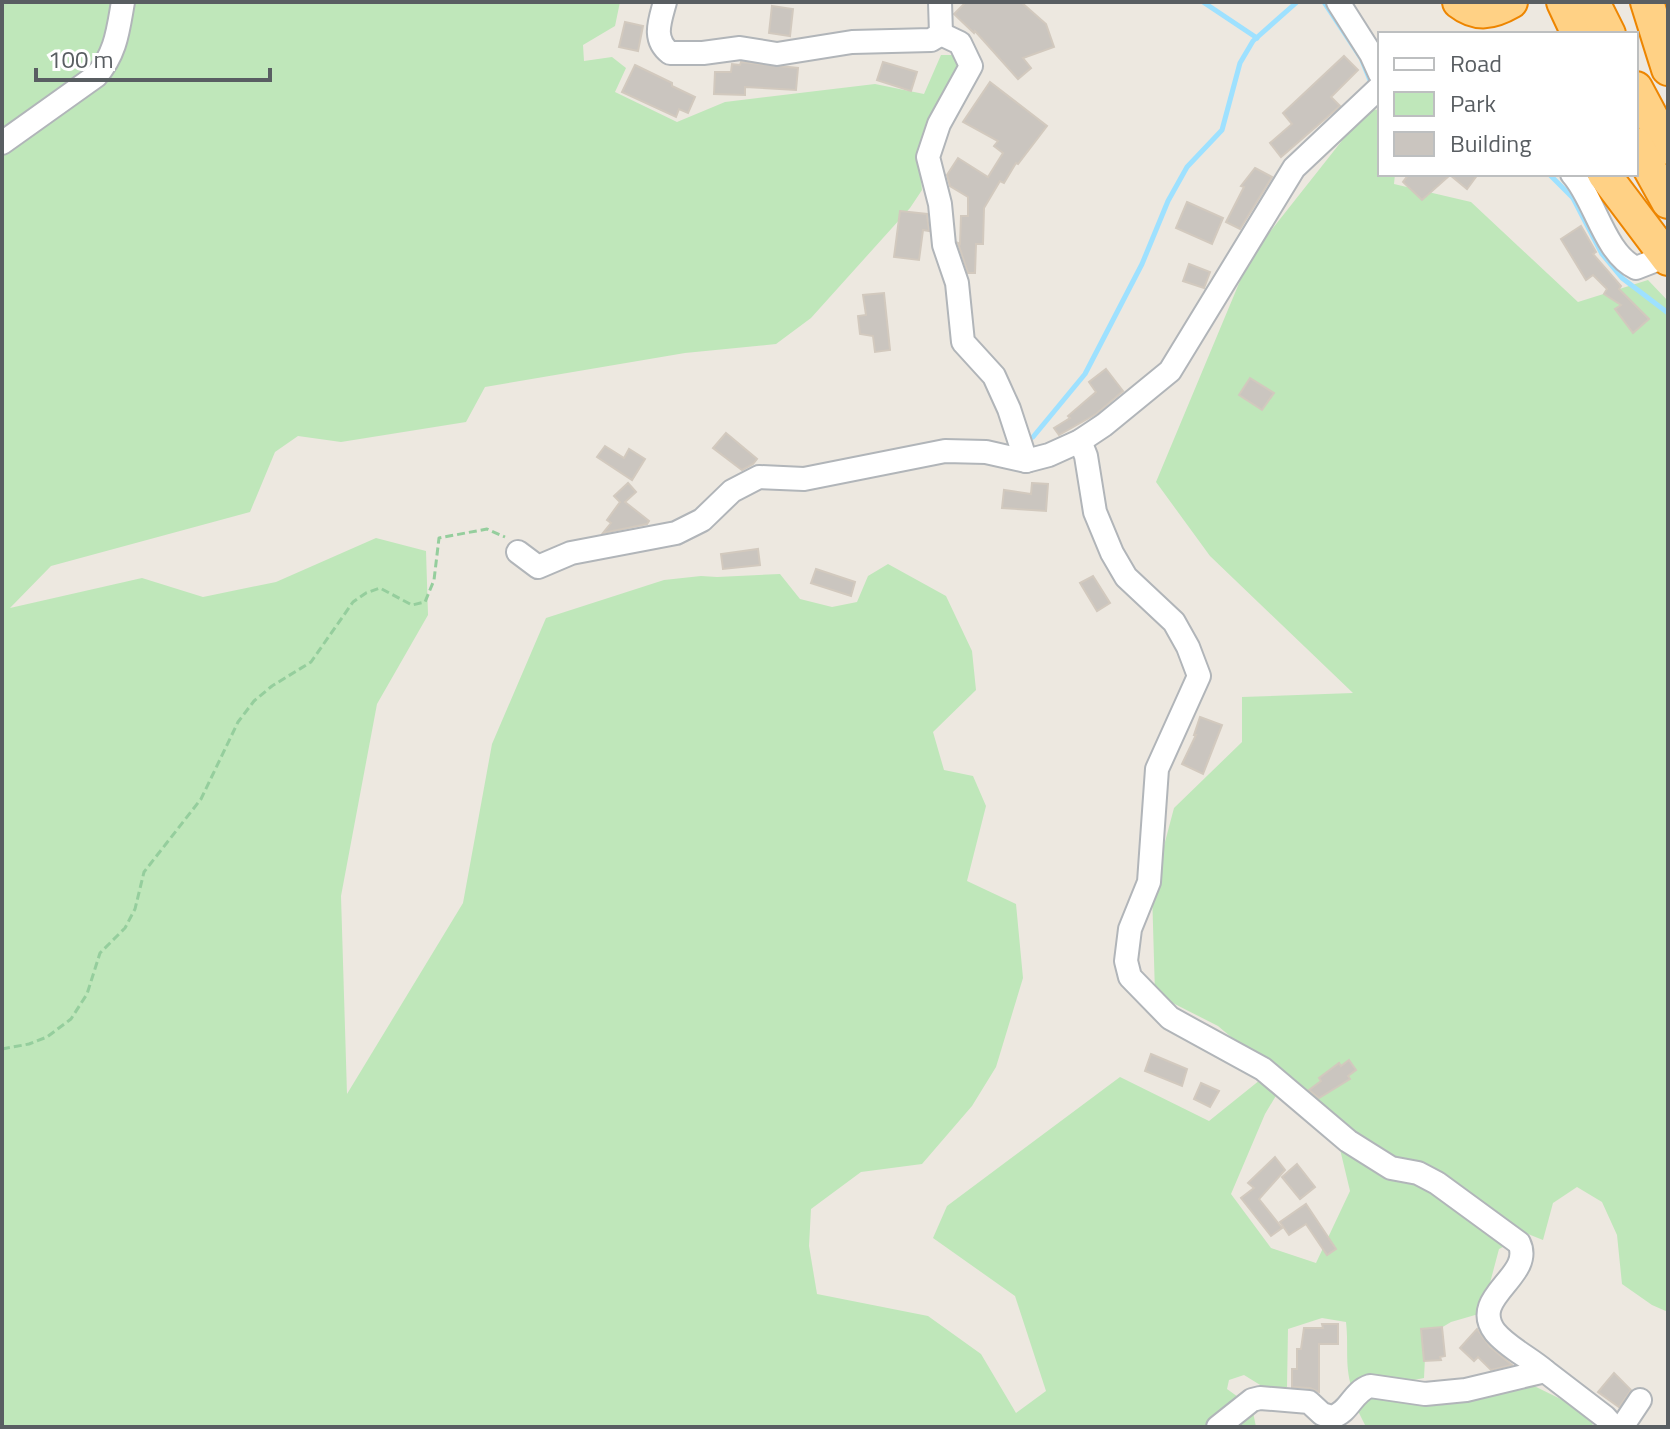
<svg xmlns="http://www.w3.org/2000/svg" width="1670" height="1429" font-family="'Titillium Web',sans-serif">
  <rect width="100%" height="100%" fill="#ede8e0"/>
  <g fill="#bfe7ba">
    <path d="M2,2H620L615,26L583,45L584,61L612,57L626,68L615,92L677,122L725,102L875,84L924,94L941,55H956L963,68L918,149L922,190L910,208L811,318L776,344L685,353L485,387L466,422L341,442L298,436L275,452L250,512L51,566L10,608L142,578L203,597L276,582L376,538L426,551L428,615L377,704L341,896L347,1094L463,903L492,744L546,618L664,580L701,576L717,577L780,574L800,599L832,607L857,602L868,576L888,564L946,596L972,651L976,690L933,732L944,770L973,776L986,806L967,881L1016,904L1023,978L996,1067L972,1106L922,1164L861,1172L811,1209L809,1246L817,1294L928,1316L981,1354L1016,1413L1046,1391L1015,1296L933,1238L947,1206L1120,1077L1209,1121L1260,1080L1277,1094L1265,1114L1231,1194L1271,1248L1316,1263L1350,1191L1334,1124L1218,1026L1155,994L1152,891L1174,808L1242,742V697L1353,693L1210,556L1156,482L1250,257L1367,109L1380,110V174H1395L1394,184L1471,202L1578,302L1648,280L1668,301V1312L1652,1305L1622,1284L1617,1235L1602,1202L1577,1187L1553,1203L1543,1240L1528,1234L1499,1249L1482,1313L1451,1322L1426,1337L1424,1378L1353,1392C1344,1366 1349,1349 1346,1322L1322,1318L1288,1329L1287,1387L1265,1388L1244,1375L1229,1380L1227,1389L1252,1407L1256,1427H2Z"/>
    <path d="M1522,1380L1591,1414L1593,1427H1366L1358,1411L1366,1396Z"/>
  </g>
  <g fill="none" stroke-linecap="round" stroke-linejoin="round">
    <g stroke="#9ee1ff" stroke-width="5">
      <path d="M1203,2L1257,38"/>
      <path d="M1324,2L1361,58L1372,85"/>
      <path d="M1549,174L1573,198L1602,254L1622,278L1668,313"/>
      <path d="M1033,437L1085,374L1142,264L1168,201L1187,167L1222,130L1240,63L1253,41L1297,2"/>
    </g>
  </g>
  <g fill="#cac5bf" stroke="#d2c9be" stroke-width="2">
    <path d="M966,2H1021L1046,24L1054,47L1023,58L1031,68L1018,79L975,31L974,33L954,14Z"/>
    <path d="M772,6L793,9L790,36L769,33Z"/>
    <path d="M625,22L643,26L638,51L619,47Z"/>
    <path d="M1344,56L1358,70L1331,97L1340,106L1281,157L1270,143L1292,124L1283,113Z"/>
    <path d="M741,62L798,68L796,90L745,87V95L714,94L715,72H731L732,64L740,65Z"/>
    <path d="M883,62L917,72L911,91L877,80Z"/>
    <path d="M635,65L672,83V86L695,97L688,113L679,109L676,117L622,92Z"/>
    <path d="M990,82L1047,126L1018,164L1016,163L1004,183L1000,181L984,208L983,244H976L975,273H968L958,243L960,244L961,216H968V197L950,186L947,175L958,158L988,177L1003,153L994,146L998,141L963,122Z"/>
    <path d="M1255,168L1272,177L1240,229L1226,222L1244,187L1241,186Z"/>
    <path d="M1409,174H1478L1467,189L1450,175L1422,200L1403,182Z"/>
    <path d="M1187,202L1223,218L1212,244L1176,228Z"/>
    <path d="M900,211L927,214L929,231L923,230L919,260L894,257Z"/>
    <path d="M1581,226L1596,252L1593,254L1621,286L1619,289L1649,319L1633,333L1615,309L1621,305L1604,294L1607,289L1593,275L1586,280L1561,239Z"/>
    <path d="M1189,264L1210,272L1204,288L1183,281Z"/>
    <path d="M884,293L890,350L875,352L873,336L860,334L858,316L866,315L863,295Z"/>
    <path d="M1106,369L1123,391L1096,414L1059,435L1054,428L1070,418L1068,416L1096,392L1089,382Z"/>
    <path d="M1250,378L1274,393L1262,410L1239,395Z"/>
    <path d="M726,433L757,459L753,464L742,470L713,448Z"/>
    <path d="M605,446L624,458L629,449L645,459L632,480L597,457Z"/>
    <path d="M628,483L636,492L625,502L649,521L647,524L603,533L611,523L607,520L620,502L614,496Z"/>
    <path d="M1032,483L1048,484L1046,511L1002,508L1004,490L1031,494Z"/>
    <path d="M758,549L760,565L723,569L721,554Z"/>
    <path d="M816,569L855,582L851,596L811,583Z"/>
    <path d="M1093,576L1110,603L1097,611L1080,583Z"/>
    <path d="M1200,717L1222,725L1203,774L1182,764L1196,735H1194Z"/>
    <path d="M1151,1054L1187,1069L1182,1086L1145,1071Z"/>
    <path d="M1349,1060L1356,1070L1348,1076L1350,1079L1319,1098L1309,1090L1321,1081L1319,1078L1339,1063L1341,1066Z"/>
    <path d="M1201,1083L1219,1091L1210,1107L1194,1099Z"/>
    <path d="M1275,1157L1285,1170L1259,1199L1282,1228L1271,1236L1241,1198L1254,1188L1248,1183Z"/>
    <path d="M1297,1164L1315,1187L1300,1199L1282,1177Z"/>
    <path d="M1306,1204L1336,1249L1327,1255L1306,1224L1289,1235L1280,1222Z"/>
    <path d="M1322,1324H1338V1344H1319V1392L1310,1388L1292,1387V1369H1297V1349H1301L1304,1328H1323Z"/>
    <path d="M1442,1327L1445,1356L1440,1357L1441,1360L1424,1361L1421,1329Z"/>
    <path d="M1477,1329L1490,1347L1512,1365L1491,1370L1478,1357L1474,1361L1460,1348Z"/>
    <path d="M1614,1373L1631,1390L1619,1407L1598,1392Z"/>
  </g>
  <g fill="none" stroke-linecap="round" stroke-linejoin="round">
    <g stroke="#b1b5b9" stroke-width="26">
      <g id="minor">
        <path d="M665,2C660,21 652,39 670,53H703L740,48L777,54L852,42L931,40L941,34"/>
        <path d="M940,2L941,34"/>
        <path d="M1338,2L1371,54L1380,74"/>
        <path d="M941,34L960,43L971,66L939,124L928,157L940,204L944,245L957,283L963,342L994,376L1009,409L1026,461"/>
        <path d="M2,143L96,76C116,54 118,30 123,2"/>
        <path d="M1572,174C1595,199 1604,253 1636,268L1654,261"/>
        <path d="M1080,441L1086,456L1095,512L1112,553L1126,577L1174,622L1188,647L1199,676L1157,769L1149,882L1130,929L1126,961L1130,977L1170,1018L1263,1069L1348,1141L1391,1168L1418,1173L1437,1183L1519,1243C1535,1276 1468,1297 1495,1332C1507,1347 1530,1358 1545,1371"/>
        <path d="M518,552L538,567L571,553L676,533L702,520L732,491L759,477L804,479L945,451L986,452L1026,461L1049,455L1080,441L1104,425L1170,371L1294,168L1380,87"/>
        <path d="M1218,1427L1252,1400L1260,1398L1309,1402L1322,1414L1332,1417C1350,1412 1352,1392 1370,1386L1425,1394L1466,1390L1545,1371L1605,1417L1614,1427"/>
        <path d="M1622,1427L1640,1400"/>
      </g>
    </g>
    <g stroke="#ed8500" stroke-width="36">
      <g id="highway">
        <path d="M1459,2C1477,16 1492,13 1511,2"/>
        <path d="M1563,2L1578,34"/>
        <path d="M1593,2L1609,34"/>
        <path d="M1647,2L1668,69"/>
        <path d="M1636,88L1668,148"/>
        <path d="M1636,144L1668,202"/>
        <path d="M1604,174L1668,259"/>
      </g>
    </g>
    <path stroke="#95ce9d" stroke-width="3" stroke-dasharray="8 4" stroke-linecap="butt" d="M2,1049L29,1044L47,1037L71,1019L87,994L100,953L125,928L135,909L144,872L201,799L238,722L254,701L272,686L311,662L353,602L366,593L380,588L412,605L425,602L434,580L439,538L487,529L505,537"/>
    <use href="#minor" stroke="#fff" stroke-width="22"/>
    <use href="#highway" stroke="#ffd185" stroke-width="32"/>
  </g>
  <rect width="1670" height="1429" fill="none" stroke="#595e62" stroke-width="8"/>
  <rect x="1378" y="32" width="260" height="144" fill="#ffffff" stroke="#bdbfc0" stroke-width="2"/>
  <rect x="1394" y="58" width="40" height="12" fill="#ffffff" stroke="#bdbfc0" stroke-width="2"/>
  <text x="1450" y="72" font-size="24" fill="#595e62">Road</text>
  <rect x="1394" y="92" width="40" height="24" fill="#bfe7ba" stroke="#bdbfc0" stroke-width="2"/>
  <text x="1450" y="112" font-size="24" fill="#595e62">Park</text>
  <rect x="1394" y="132" width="40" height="24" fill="#cac5bf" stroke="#bdbfc0" stroke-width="2"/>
  <text x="1450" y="152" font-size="24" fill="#595e62">Building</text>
  <path d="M36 68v12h234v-12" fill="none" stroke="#595e62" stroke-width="4"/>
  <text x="48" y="68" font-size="24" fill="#595e62" stroke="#ffffff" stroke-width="6" paint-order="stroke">100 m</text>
</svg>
